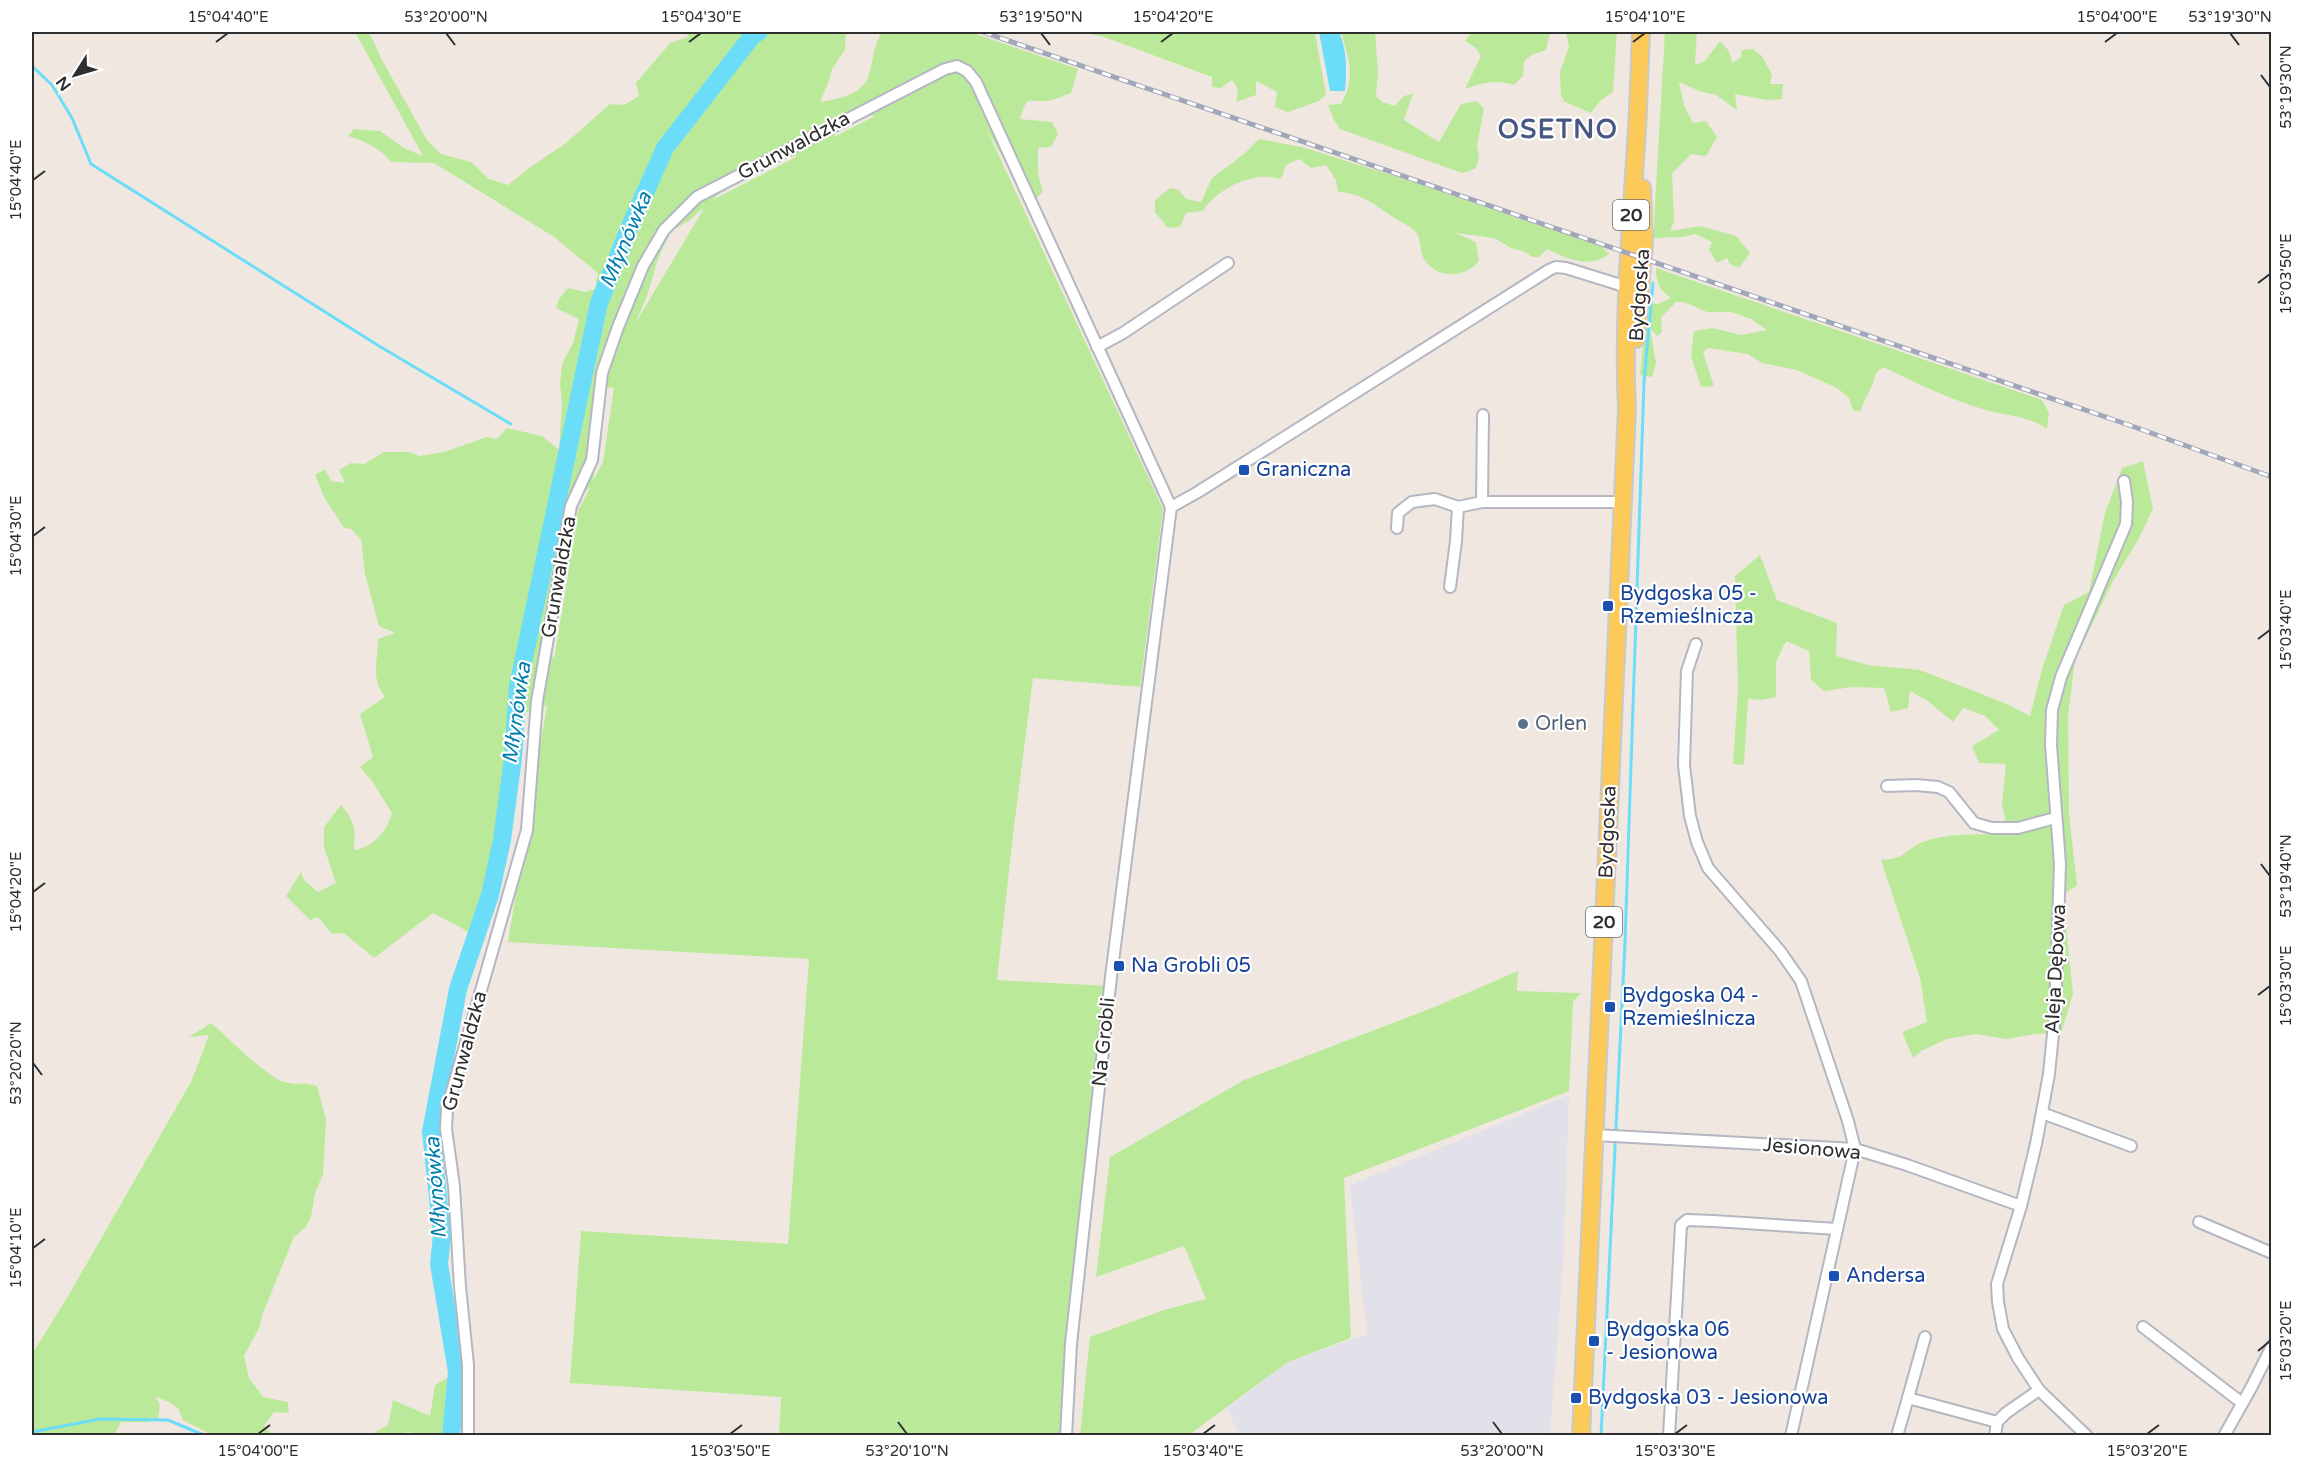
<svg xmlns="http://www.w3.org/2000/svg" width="2303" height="1467" font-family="'Varela Round',sans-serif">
  <rect width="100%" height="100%" fill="#f0e8e0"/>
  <path fill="#e2e0e8" d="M1569,1095L1563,1265L1550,1435H1239L1227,1408L1288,1362L1367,1334L1350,1185Z"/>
  <g fill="#baea99" fill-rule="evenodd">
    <path d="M355,32H369L382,60L427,140L441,154L471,162L489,179L508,185L529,168L566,143L610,104L624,105L639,96L636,83L670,43L688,37L687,32H846L845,50L832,69L829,81L820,102C836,99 861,96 868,77C874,60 872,49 882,32H970L1078,69L1071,93C1064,95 1055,100 1047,101C1027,102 1027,95 1020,119L1052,122L1058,134L1051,147L1038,148V174L1043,192L1032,202L1026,198L986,128L1163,509L1140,687L1033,678L1013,835L997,980L1109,986L1060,1435H779L781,1397L570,1383L581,1231L788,1244L809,959L508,942L547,705L522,714L517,791L506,852L482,939L433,913L374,958L344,933L332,934L320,919L315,917L311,921L286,896L301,872L304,880L318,892L336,883L324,847V827L341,805C356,823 355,829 354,850C372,849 388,830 392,813L372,781L360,767L373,757L360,714L385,697C370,677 378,663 378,639L395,633L379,626L365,574L361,539L351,529L344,528L324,497L315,475L325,469L331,481L345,483L339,470L351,463L364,464L384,452H409L420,456L444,452L487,437L497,439L507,428L542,436L559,450L562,404L560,384L562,364L573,343L579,319L556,308L559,299L568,288L585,292L595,289L598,273L554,237L434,163L391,162C379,147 366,142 348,136L354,129L380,131L404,148L423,156ZM865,115L875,116L834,137L842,124ZM798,156L713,200L720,193L779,159ZM702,209L703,210L635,324L647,296L658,259L671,231L690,220ZM607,387L614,388L603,462L593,481L597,454L593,412ZM590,488L578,511L573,542L574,495ZM568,575V576L554,659L547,643L555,578Z"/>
    <path d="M1081,32H1315L1326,95L1319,101L1288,112L1275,107L1277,92L1256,81V95L1236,102L1238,89L1232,80L1221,88L1212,87V77L1104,37Z"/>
    <path d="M1341,32H1375L1378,73L1376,96L1382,102L1395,106L1404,96L1413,94L1404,120L1439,142L1461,104L1477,101L1484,109L1477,145L1479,158L1475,169L1462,173L1340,129L1334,120L1328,105L1341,104C1356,78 1349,59 1341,32Z"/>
    <path d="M1471,32H1550L1546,50L1532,55L1524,61L1523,76L1514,85C1495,79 1483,83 1465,89L1481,56L1476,48L1465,41Z"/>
    <path d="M1566,32H1617L1613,92L1600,101L1591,113L1565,102L1561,96L1560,72L1569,47Z"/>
    <path d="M1665,32H1697L1695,65L1705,61L1720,41L1729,51L1732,63L1741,57L1742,50L1753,49L1762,56L1772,75L1770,84H1783L1782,99L1768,100L1735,94L1737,110L1716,95L1699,91L1679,82L1684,105L1693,123L1706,121L1717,137L1706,156L1691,154L1672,173L1674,221L1670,231L1700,226L1736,236L1750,253L1739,268L1730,264L1727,258L1717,263L1709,250L1712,242L1695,234C1681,239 1668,236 1653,239Z"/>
    <path d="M1259,139L1302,147L1404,179L1602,247L1609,254C1590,269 1567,259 1547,249L1539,257H1532L1525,252L1511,248L1494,238L1455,233L1476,242L1479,261C1465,278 1437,280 1424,259C1420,252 1421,239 1416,232C1412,227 1402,223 1396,219C1376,206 1363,193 1338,192L1336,180L1326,165L1311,168L1299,159L1286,165L1281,179C1274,178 1265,176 1258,177C1238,180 1213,194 1203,211L1186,213L1180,227L1168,228L1155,212V200L1170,188L1179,190L1186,199L1201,202L1212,178L1244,154Z"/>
    <path d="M1656,268L2042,400L2049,413L2047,429C2029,416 2007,416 1986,410C1951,400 1916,383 1883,367L1876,373C1873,387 1865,398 1860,412L1853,410L1849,398L1837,388L1797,370L1762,363L1748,354L1708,348L1703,352L1714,386L1701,387L1691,356L1694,331L1713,328L1741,335L1767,330L1751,319L1731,312H1707L1684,302H1676L1661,317L1662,332L1657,336L1650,328L1656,363L1652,377L1640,375L1643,347L1640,321L1647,287L1652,303L1658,304L1671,298C1659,291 1656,281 1656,268Z"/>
    <path d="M2143,461L2153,509L2138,540L2113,581L2075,660L2068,716L2069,813L2077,885L2063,895L2073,994L2061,1033L2035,1034L2006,1039L1976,1034L1947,1039L1921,1051L1913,1058L1902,1032L1927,1022L1920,978L1881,860C1906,859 1904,850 1923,842C1950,832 1980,835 2008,834L2002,804L2006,764L1979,763L1972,746L1999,730L1985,716L1963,708L1953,722L1928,701L1910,691L1908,708L1891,712L1884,688L1853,687L1824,691L1811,680L1809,651L1786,641L1776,662V697L1760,700L1748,699L1744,765L1733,764L1738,690L1735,576L1760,555L1777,600L1837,623L1836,656L1868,665L1920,670L2007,704L2030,716L2042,669L2064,605L2089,592L2105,513L2122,468Z"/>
    <path d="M1518,971L1517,991L1581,993L1573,1002L1569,1091L1344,1178L1351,1338L1288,1362L1189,1435H1080L1090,1337L1164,1310L1206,1299L1184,1246L1096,1277L1110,1157L1244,1080L1437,1006Z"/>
    <path d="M211,1023C228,1037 269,1081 289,1083C301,1085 305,1082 317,1086L326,1120L323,1174L315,1193L311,1217L305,1228L294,1237L263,1313L259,1328L244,1356L249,1378L263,1397L288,1402L289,1413L274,1412L264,1426L273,1435H212L183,1420L178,1408L169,1402L156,1397L160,1405L158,1419L147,1422H121L114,1435H32V1354L70,1293L192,1080L209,1035L189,1037Z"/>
    <path d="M454,1374L455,1435H430L406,1432L407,1435H370L388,1425L393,1400L430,1416L435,1385Z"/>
  </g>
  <path fill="#6cddf8" d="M1319,32H1339C1347,49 1347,72 1345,91H1330Z"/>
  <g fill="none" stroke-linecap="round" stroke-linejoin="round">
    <g stroke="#6cddf8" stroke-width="3">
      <path d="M32,66L52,85L72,118L91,164L379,346L511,424"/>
      <path d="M32,1432L100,1419L168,1420L206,1436"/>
      <path d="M1601,1436L1625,942L1644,382L1653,283"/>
    </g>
    <path stroke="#6cddf8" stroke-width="18" d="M451,1436L457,1372L439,1264L442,1235L431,1132L458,989L490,895L502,840L513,758L518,686L599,303L631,224L665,148L753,35L759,32"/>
    <g stroke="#b4b7c2" stroke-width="14">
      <g id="street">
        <path d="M1097,347L1123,333L1228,263"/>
        <path d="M1482,502L1483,415"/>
        <path d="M1171,507L1198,492L1549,270L1556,267L1566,268L1627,287L1631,292"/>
        <path d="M1397,528L1398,513L1412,502L1435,499L1458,507L1482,502H1622"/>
        <path d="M1450,587L1456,541L1458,507"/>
        <path d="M1696,644L1687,671L1684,765L1690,816L1697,842L1708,868L1780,951L1801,981L1848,1121L1855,1149L1791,1436"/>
        <path d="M1887,786L1916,785L1938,787L1949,792L1974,823L1992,828H2018L2055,818"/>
        <path d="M2042,1113L2131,1146"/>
        <path d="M1594,1135L1855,1149L1907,1165L2021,1206"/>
        <path d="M2199,1222L2272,1253"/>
        <path d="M2143,1327L2242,1403"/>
        <path d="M1908,1398L1925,1337"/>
        <path d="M468,1436V1365L460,1287L454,1186L446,1129L447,1109L527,830L537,701L571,506L592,460L602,373L618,327L643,266L664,230L697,197L945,69L957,66L967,71L976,82L1171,507"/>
        <path d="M1066,1436L1071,1344L1111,977L1171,507"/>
        <path d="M1669,1436L1681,1225L1687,1220L1713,1221L1837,1229"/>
        <path d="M1897,1436L1908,1398L1997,1422"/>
        <path d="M1995,1436L1997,1422L2006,1413L2039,1390"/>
        <path d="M2087,1436L2039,1390L2018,1358L2003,1329L1998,1302L1997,1284L2021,1206L2036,1144L2049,1074L2055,1014L2060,864L2051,745L2052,710L2061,677L2126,524L2127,502L2124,481"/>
        <path d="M2224,1436L2251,1388L2272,1346"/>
      </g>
    </g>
    <g stroke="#c9c9c9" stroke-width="20">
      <g id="primary">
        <path d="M1636,339L1644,243L1642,188"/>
        <path d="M1581,1436L1627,408C1622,308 1633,209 1638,110C1639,84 1640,58 1641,32"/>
      </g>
    </g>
    <use href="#street" stroke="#fff" stroke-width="10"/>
    <use href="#primary" stroke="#fcca59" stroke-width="16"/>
    <g stroke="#a1a6b9" stroke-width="5">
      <path id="rail" d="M983,32L2129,425L2272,477"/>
    </g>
    <use href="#rail" stroke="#fff" stroke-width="3" stroke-dasharray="9" stroke-linecap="butt"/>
  </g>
  <path fill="none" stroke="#2e2e2e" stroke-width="2" d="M446,33L455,45M1041,33L1050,45M2230,33L2239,45M216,42L228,33M689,42L701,33M1161,42L1173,33M1633,42L1645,33M2105,42L2117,33M2261,75L2270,87M33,180L45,171M2258,283L2270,274M33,536L45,527M2258,639L2270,630M2261,864L2270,876M33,892L45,883M2258,995L2270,986M33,1063L42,1075M33,1248L45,1239M2258,1351L2270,1341M898,1422L907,1434M1493,1422L1502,1434M258,1434L270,1425M730,1434L742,1425M1203,1434L1215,1425M1675,1434L1687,1425M2147,1434L2159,1425"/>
  <g fill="#1a4fb4" stroke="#fff" stroke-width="2">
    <rect x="1238" y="464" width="12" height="12" rx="3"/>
    <rect x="1602" y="600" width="12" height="12" rx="3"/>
    <rect x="1113" y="960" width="12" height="12" rx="3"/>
    <rect x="1604" y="1001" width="12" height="12" rx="3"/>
    <rect x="1828" y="1270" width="12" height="12" rx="3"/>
    <rect x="1588" y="1335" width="12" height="12" rx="3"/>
    <rect x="1570" y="1392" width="12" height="12" rx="3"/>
  </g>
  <circle fill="#5c6f8a" stroke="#fff" stroke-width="2" cx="1523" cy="724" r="6"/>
  <g text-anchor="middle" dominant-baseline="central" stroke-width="4.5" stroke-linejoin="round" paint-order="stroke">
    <g fill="#fff" stroke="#6d6d6d" stroke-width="1.5">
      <rect x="1613" y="200" width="36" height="30" rx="4.5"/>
      <rect x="1586" y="907" width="36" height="30" rx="4.5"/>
    </g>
    <g font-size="18" font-weight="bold" fill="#2e2e2e">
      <text x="1631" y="215">20</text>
      <text x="1604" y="922">20</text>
    </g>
    <g font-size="20" fill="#2e2e2e" stroke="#fff">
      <text transform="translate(794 146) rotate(-28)">Grunwaldzka</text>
      <text transform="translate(1640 295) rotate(-86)">Bydgoska</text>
      <text transform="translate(559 577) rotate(-80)">Grunwaldzka</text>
      <text transform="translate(1608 832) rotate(-88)">Bydgoska</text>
      <text transform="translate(2056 969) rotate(-87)">Aleja Dębowa</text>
      <text transform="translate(1104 1042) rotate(-84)">Na Grobli</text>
      <text transform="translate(465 1051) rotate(-75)">Grunwaldzka</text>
      <text transform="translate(1812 1149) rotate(5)">Jesionowa</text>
    </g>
    <g font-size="20" fill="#164399" stroke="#fff" text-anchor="start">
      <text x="1256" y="470">Graniczna</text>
      <text x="1620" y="594">Bydgoska 05 -<tspan x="1620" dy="23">Rzemieślnicza</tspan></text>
      <text x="1131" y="966">Na Grobli 05</text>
      <text x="1622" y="996">Bydgoska 04 -<tspan x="1622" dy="23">Rzemieślnicza</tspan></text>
      <text x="1846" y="1276">Andersa</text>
      <text x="1606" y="1330">Bydgoska 06<tspan x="1606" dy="23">- Jesionowa</tspan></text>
      <text x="1588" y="1398">Bydgoska 03 - Jesionowa</text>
    </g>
    <g font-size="20" fill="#4e5e75" stroke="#fff" text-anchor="start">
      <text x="1535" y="724">Orlen</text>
    </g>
    <g font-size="21" font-style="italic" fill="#037fad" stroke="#fff">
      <text transform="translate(626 240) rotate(-67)">Młynówka</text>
      <text transform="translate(517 713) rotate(-82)">Młynówka</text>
      <text transform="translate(436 1188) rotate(-94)">Młynówka</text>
    </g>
    <g font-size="26" font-weight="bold" letter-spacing="1.5" fill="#495883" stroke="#fff">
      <text x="1558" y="129">OSETNO</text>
    </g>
  </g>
  <rect width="2303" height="1467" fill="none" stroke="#ffffff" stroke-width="66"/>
  <g transform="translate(75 75) rotate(233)" stroke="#ffffff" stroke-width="4.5" paint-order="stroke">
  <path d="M0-4.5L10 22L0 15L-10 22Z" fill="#2e2e2e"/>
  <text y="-9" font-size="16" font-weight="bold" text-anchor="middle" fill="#2e2e2e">N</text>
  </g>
  <rect x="33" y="33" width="2237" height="1401" fill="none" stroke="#2e2e2e" stroke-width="2"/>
  <g font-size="15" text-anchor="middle" fill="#2e2e2e">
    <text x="228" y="22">15°04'40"E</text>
    <text x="446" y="22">53°20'00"N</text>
    <text x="701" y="22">15°04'30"E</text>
    <text x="1041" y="22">53°19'50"N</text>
    <text x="1173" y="22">15°04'20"E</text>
    <text x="1645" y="22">15°04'10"E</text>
    <text x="2117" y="22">15°04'00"E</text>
    <text x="2230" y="22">53°19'30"N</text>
    <text transform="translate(2286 87) rotate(-90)" y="5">53°19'30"N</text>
    <text transform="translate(16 180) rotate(-90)" y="5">15°04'40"E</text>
    <text transform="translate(2286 274) rotate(-90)" y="5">15°03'50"E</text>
    <text transform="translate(16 536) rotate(-90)" y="5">15°04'30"E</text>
    <text transform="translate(2286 630) rotate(-90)" y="5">15°03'40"E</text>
    <text transform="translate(2286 876) rotate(-90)" y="5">53°19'40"N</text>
    <text transform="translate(16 892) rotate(-90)" y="5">15°04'20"E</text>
    <text transform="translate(2286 986) rotate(-90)" y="5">15°03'30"E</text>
    <text transform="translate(16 1063) rotate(-90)" y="5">53°20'20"N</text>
    <text transform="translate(16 1248) rotate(-90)" y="5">15°04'10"E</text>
    <text transform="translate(2286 1341) rotate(-90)" y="5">15°03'20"E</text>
    <text x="258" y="1456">15°04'00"E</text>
    <text x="730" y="1456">15°03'50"E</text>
    <text x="907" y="1456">53°20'10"N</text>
    <text x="1203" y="1456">15°03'40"E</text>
    <text x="1502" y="1456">53°20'00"N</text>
    <text x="1675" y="1456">15°03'30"E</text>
    <text x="2147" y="1456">15°03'20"E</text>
  </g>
</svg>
